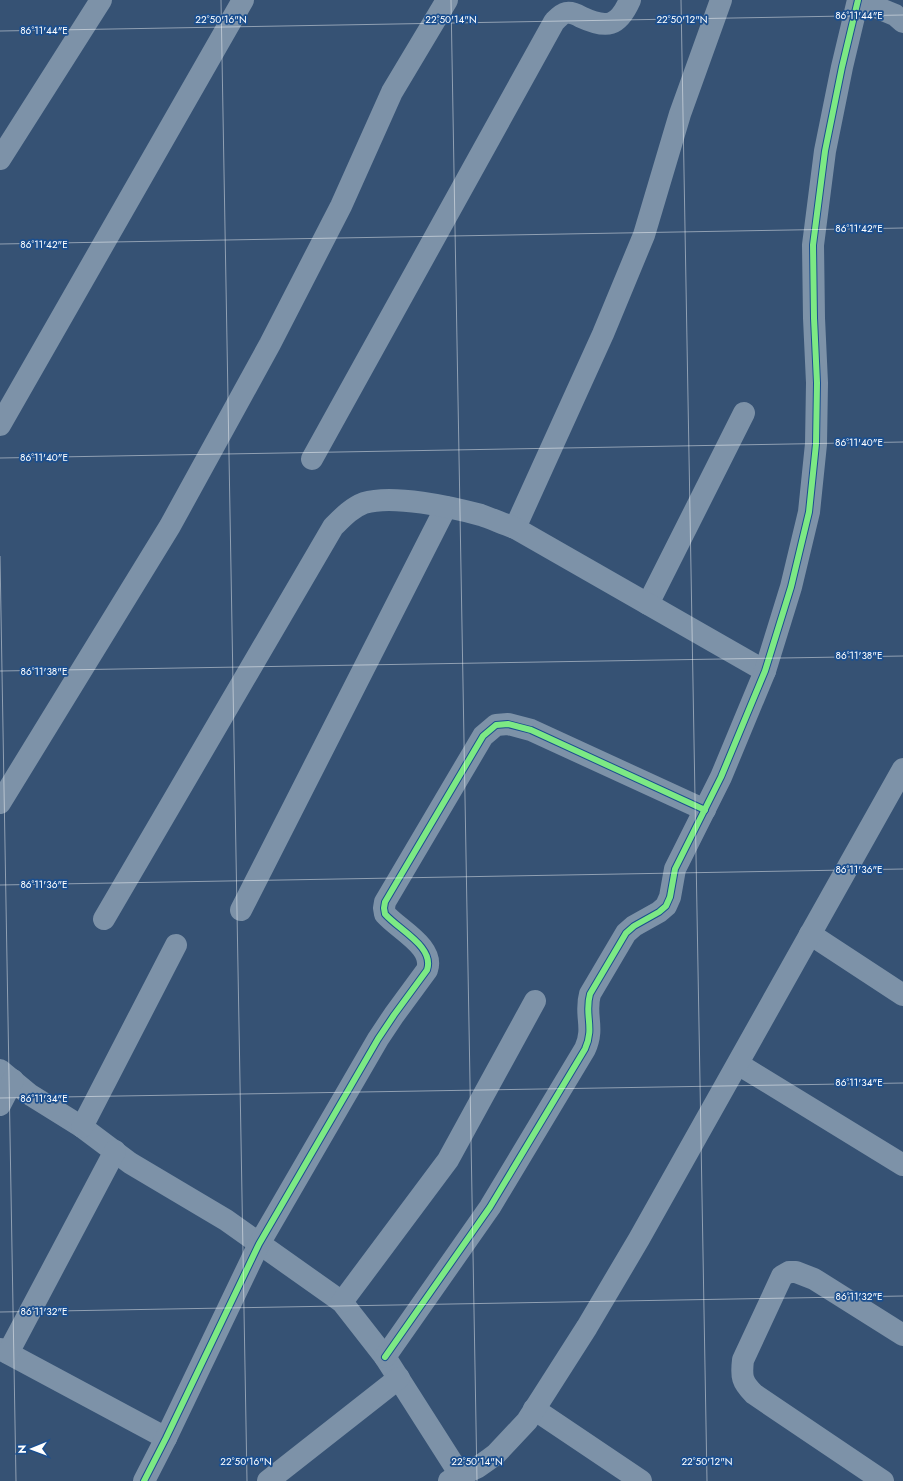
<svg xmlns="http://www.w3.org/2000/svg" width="903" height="1481" font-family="Jost,sans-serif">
  <rect width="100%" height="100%" fill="#365274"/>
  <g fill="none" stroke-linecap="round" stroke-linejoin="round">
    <g stroke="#7d92a8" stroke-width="22">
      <path d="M859,0L895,15L903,22"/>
      <path d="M0,159L101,0"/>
      <path d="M0,425L243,0"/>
      <path d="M312,459L554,22C557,19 561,14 566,13C571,12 576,14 581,17C607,29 618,27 630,0"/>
      <path d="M515,528L603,334L644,235L680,114L721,0"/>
      <path d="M648,604L744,413"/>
      <path d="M0,803L170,526L270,344L341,206L392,92L447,0"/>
      <path d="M241,910L446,507"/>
      <path d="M104,919L333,527C342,518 351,508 364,503C393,494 451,507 481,515C492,519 504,524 515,528L765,671"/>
      <path d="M810,934L903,995"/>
      <path d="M738,1064L903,1165"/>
      <path d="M0,1070L29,1094L82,1127L130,1163L226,1220L342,1302L385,1357L464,1481"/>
      <path d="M0,1105L13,1080"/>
      <path d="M82,1127L176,945"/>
      <path d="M342,1302L448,1160L535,1001"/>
      <path d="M0,1349L166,1438"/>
      <path d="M8,1353L115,1151"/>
      <path d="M385,1357L490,1207L585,1049C595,1027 584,1015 590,994L626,933L634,926L659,912L666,906L670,897L675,869L721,777L765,671L791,587L809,512L816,444L817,383L814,318L813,245L825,151L842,67L858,0"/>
      <path d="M534,1409L641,1481"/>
      <path d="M144,1481L166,1438L259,1244L378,1039L394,1015L427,970C435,947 399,930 385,914L384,908L385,902L483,736L496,725L508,724L531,730L705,810"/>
      <path d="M268,1481L399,1378"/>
      <path d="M449,1481L478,1467L488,1460L496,1454L527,1421L587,1327L639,1239L903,769"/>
      <path d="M883,1481L754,1394C742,1382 741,1377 743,1360L782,1276L789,1272H796L814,1279L903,1335"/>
    </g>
    <g stroke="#1b4f8f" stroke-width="8">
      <g id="cycleway">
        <path d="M385,1357L490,1207L585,1049C595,1027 584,1015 590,994L626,933L634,926L659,912L666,906L670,897L675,869L721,777L765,671L791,587L809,512L816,444L817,383L814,318L813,245L825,151L842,67L858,0"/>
        <path d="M144,1481L166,1438L259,1244L378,1039L394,1015L427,970C435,947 399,930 385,914L384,908L385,902L483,736L496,725L508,724L531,730L705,810"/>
      </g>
    </g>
    <use href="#cycleway" stroke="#7ce984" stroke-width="6"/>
  </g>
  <path fill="none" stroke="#fff" stroke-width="1" stroke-opacity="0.45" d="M221,0L247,1481M451,0L477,1481M681,0L707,1481M0,31L903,15M0,244L903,228M0,458L903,442M0,556L16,1481M0,671L903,656M0,885L903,869M0,1098L903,1083M0,1312L903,1296"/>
  <g font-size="10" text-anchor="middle" fill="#fff" stroke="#1b4f8f" stroke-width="3.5" stroke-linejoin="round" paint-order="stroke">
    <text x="859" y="19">86°11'44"E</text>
    <text x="221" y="23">22°50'16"N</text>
    <text x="451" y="23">22°50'14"N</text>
    <text x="682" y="23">22°50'12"N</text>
    <text x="44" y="34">86°11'44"E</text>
    <text x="859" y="232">86°11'42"E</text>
    <text x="44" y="248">86°11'42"E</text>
    <text x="859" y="446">86°11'40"E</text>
    <text x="44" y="461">86°11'40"E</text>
    <text x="859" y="659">86°11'38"E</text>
    <text x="44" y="675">86°11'38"E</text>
    <text x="859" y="873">86°11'36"E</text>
    <text x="44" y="888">86°11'36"E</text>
    <text x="859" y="1086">86°11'34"E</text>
    <text x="44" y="1102">86°11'34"E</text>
    <text x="859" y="1300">86°11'32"E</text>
    <text x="44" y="1315">86°11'32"E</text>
    <text x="246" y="1465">22°50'16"N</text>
    <text x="477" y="1465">22°50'14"N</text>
    <text x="707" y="1465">22°50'12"N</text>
  </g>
  <g transform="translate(32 1449) rotate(269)" stroke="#1b4f8f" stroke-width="3" paint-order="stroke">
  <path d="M0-3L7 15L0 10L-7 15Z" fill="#ffffff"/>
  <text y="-6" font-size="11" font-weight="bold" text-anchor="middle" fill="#ffffff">N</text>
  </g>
</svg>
